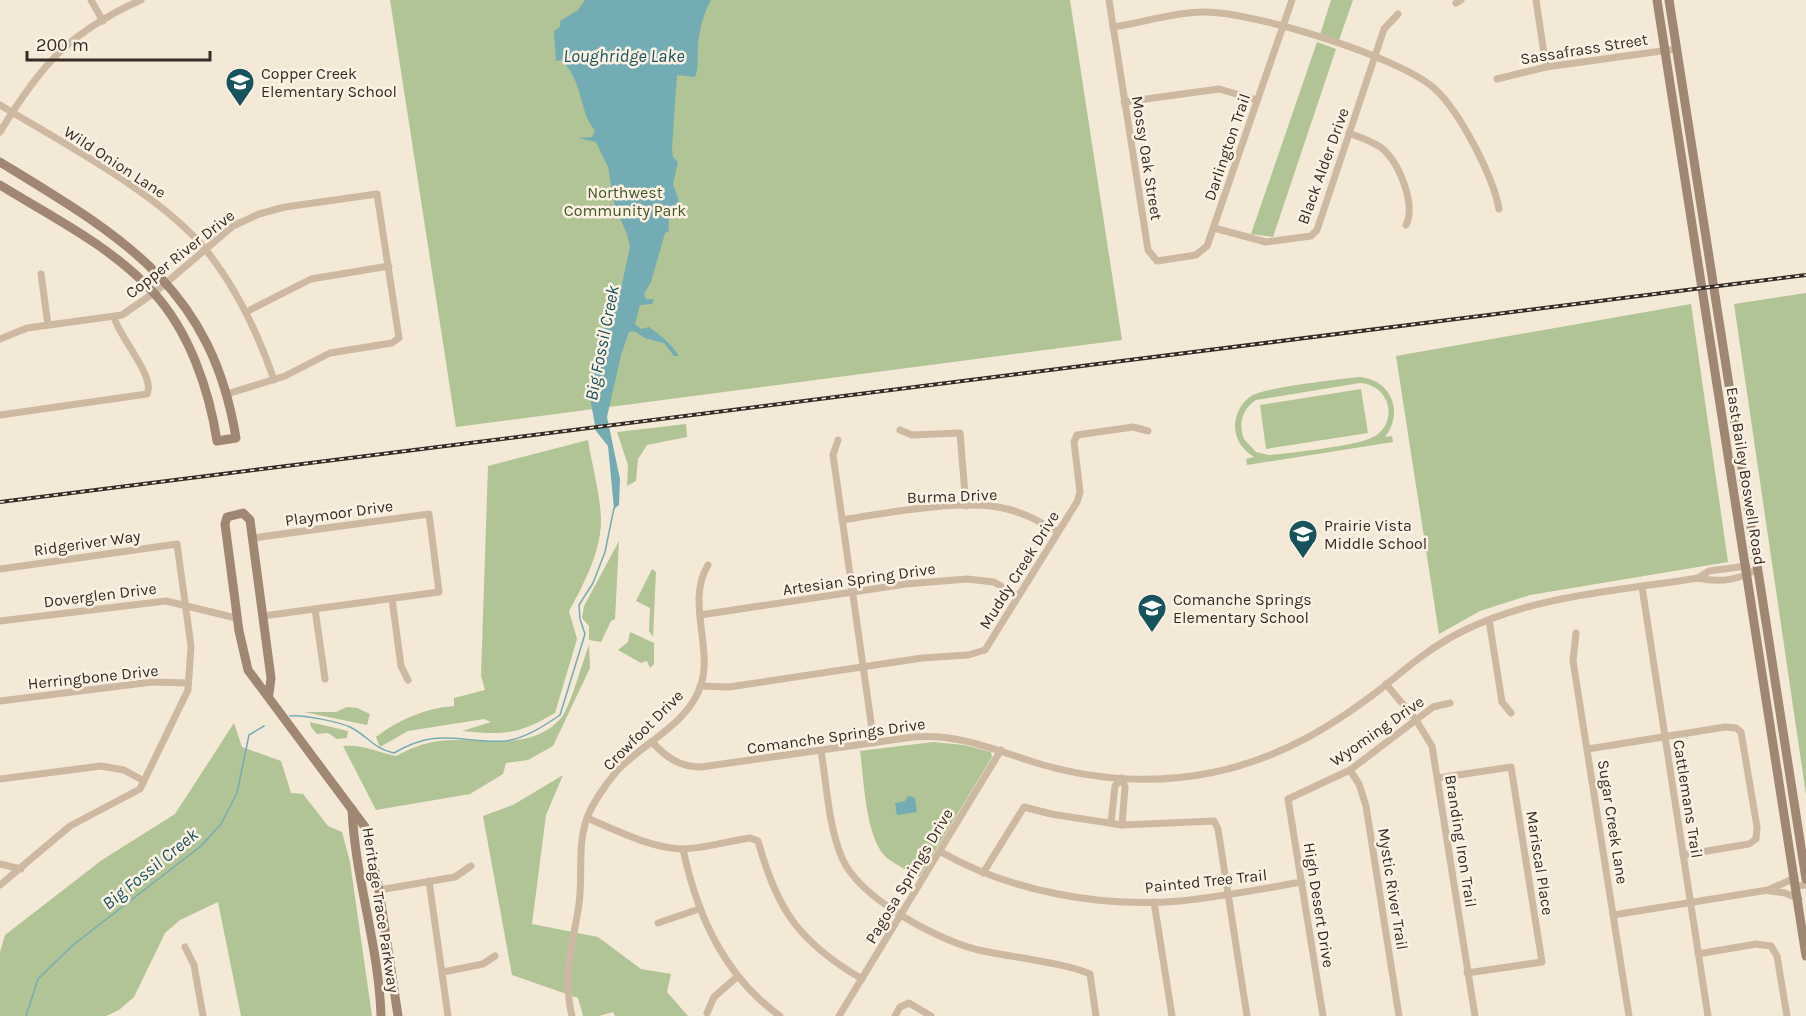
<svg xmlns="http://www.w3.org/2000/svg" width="1806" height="1016" font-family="Karla,sans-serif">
  <rect width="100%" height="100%" fill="#f4e8d7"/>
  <g fill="#b1c496" fill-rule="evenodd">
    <path d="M390,0H1070L1122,340L456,427Z"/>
    <path d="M1331,0H1353L1339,40L1320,35Z"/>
    <path d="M1317,42L1336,49L1273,237L1251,234Z"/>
    <path d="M1806,293V795L1734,304Z"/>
    <path d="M1691,304L1728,562L1530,595L1480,611L1439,634L1396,356Z"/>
    <path d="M1360,377C1392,380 1404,413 1385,437L1392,436L1393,442L1247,465L1246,459L1254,457C1243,450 1235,440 1235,426C1235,414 1242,401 1253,395C1269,387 1340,379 1360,377ZM1360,383C1371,384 1381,389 1386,400C1392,413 1387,429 1375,436C1360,446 1290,453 1269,455L1256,452L1244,439C1238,424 1242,409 1256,400Z"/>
    <path d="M1361,389L1368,433L1266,449L1260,405Z"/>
    <path d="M686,424L687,437L647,445L638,459L636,481L627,486L628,465L617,432Z"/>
    <path d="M588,440C592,466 601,496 601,523C600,553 583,586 569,611L577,639L555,713C517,735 505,735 462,731L491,722L484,719L408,731L380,747L376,737C398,720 425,708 454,706V698L485,690L481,676L488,466Z"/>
    <path d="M619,541L615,619L611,621L601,642L589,640V626L582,618L584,606Z"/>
    <path d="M652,569L656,572L653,637L649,631L650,608L636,601Z"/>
    <path d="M630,632L654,643V664L650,668L647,661L641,663L618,650L628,642Z"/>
    <path d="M589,645L590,668L553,746L528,760L506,763L503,774L470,794L376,810L343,746C362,744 377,752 396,756C409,749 423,743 439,741C479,736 529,754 561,718C570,708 583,660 589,645Z"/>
    <path d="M347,707L357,708L370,714L367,725L304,712H336Z"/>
    <path d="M310,722L348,731L347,738L337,739L328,733L317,734L311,727Z"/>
    <path d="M234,723L242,747L281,761L291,793L303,794L328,826L342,832L350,862L372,1016H241L218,902L180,920L165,933L134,997L119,1010L106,1016H0V952L5,935L102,860L175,814Z"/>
    <path d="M933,742L964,745L991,752L992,757L919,877C909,871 896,865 887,858C865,839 864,778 860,751Z"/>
    <path d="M563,775L546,815L532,924L598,937L641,969L671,974L667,992L688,1016H615L613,1012L599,1016H583L578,998L512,975L483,816L513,805Z"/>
  </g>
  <g fill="#74acb3">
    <path d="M585,0H711C704,12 698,33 698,47C697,58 699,67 695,77L677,75L672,148L673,157L678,162L673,184L679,201C671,207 667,221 669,231L665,233L651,282L644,294L646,299H654L652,304L640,305L635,324L641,329L649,327C661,336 671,343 679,356H674L664,343L645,338L634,331L629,332L621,355L607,417L620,479L619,505L614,509L608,446L596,431L589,392L600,339L616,296L620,293L630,247L627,234L615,207L608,167L596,142L578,138L592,137L595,130C580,116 583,79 561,60L556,61L554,31L560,27V21L578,10Z"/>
    <path d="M908,796L915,798L917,812L897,815L895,803L905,801Z"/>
  </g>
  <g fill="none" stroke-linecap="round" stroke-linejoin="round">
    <g stroke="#74acb3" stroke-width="1.5">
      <path d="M290,716C301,714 339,722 350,727C368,736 374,749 394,753C440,726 461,744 505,741C524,739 544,726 560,715L585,634L580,619L579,605L593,583L605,552L614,508"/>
      <path d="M26,1016L38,979L73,945L201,846L221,824L237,793L249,735L264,726"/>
    </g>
    <g stroke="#cdb9a2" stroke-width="7">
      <path d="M91,0L103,21"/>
      <path d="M1109,0L1148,250L1157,261L1196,255L1207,246L1292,0"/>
      <path d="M1536,0L1546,67"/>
      <path d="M1456,3L1461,0"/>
      <path d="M1113,27C1142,23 1174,12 1203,12C1251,11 1401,57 1435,89C1460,112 1493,176 1499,209"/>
      <path d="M1497,79L1546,67L1676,49"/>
      <path d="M1124,102L1219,89L1257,100"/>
      <path d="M0,105C64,144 159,193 206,250C237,289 258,333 274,380"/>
      <path d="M0,132C40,66 69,32 141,0"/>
      <path d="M1349,133C1361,138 1375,142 1384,150C1400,165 1416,205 1406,225"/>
      <path d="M1214,228L1266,242L1311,236L1317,230L1384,29L1398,14"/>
      <path d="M41,274L48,325"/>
      <path d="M246,312L311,279L389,266"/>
      <path d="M0,339L27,328L122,315L154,293L233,226L259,214L285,207L377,194L399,338L392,343L330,353L285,376L227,394"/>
      <path d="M0,415L147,394C156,377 119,337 114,317"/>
      <path d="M900,430L912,435L960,433L966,506"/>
      <path d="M838,440L833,455L874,743"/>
      <path d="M842,520C885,513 966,498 1007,509C1025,513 1042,523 1058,532"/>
      <path d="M253,538L429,514L439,592L263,616"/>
      <path d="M0,569L177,544L191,646L188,690L140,789L70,826L0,885"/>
      <path d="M1698,578L1709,571L1747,566"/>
      <path d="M1642,587L1708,1016"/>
      <path d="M392,599L401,666L408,680"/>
      <path d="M315,609L325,679"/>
      <path d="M700,615L906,584L967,579L994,582L1018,596"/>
      <path d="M1489,620L1502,702L1511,713"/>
      <path d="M0,621L166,601L236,618"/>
      <path d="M1576,633L1573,661L1629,1016"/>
      <path d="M1386,684L1416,720L1432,746L1475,1016"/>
      <path d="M700,686L729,687L922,658L968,655L985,650L1077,502L1080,492L1074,442L1077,435L1133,427L1148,431"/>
      <path d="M0,701L152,682L188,683"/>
      <path d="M652,742C666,757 679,767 701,767L913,737C960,733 997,751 1040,764C1096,781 1158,784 1215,772C1281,758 1335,725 1387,684C1411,664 1433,646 1461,632C1533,595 1619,591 1698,578C1719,583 1741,580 1758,568"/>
      <path d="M1588,749L1725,727L1736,728L1741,732L1757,827L1756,839L1749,844L1683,855"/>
      <path d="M821,751C827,785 828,825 842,858C860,899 940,942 983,951C1011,957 1066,963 1090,974L1096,1016"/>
      <path d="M1350,770L1359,784L1366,806L1399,1016"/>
      <path d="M1438,778L1511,767L1542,962L1467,973"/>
      <path d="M0,779L101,766L124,770L144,781"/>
      <path d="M587,818C616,830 648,847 680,849C703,849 728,841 750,838L758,841C777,910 799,942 862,979"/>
      <path d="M1111,823L1115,786L1122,778L1125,787L1122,825"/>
      <path d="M683,849C697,915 724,976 780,1016"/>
      <path d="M941,852C1009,891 1101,908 1180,901C1220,897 1261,889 1302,882"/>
      <path d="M0,864L21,869"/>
      <path d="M983,873L1024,807L1051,814L1122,825L1214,821L1218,829L1247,1016"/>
      <path d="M429,881L448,1016"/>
      <path d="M1797,886L1806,885"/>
      <path d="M379,890L455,877L471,866"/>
      <path d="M1770,891L1785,893L1799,899"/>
      <path d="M1154,902L1172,1016"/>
      <path d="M1613,915L1768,890L1795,878"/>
      <path d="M658,923L699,909"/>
      <path d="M185,947L194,965L203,1016"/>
      <path d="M1698,954L1756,944L1771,946L1777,956L1787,1016"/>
      <path d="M443,972L483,964L495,956"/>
      <path d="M707,1013L714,997L737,977"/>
      <path d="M572,1016C562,974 573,945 579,904C583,876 577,846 587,818C592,804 606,784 616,772C642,743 688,725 701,685C713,648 686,601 708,565"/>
      <path d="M839,1016L1001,750"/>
      <path d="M895,1016L900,1007L909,1003L931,1016"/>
      <path d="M1323,1016L1288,799L1350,770L1433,707L1450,703"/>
    </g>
    <g stroke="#a08773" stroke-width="9">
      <path d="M1657,0L1806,956"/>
      <path d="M1669,0L1806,879"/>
      <path d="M0,162C121,236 211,286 236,438L217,441C209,389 189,331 153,292C111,246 52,217 0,185"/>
      <path d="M269,694L271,678L250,520L243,513L227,517L225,524L239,631L248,670L365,827L379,890L398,1016"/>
      <path d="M352,809C355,879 379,946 381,1016"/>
    </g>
    <g stroke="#372c25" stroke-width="4">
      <path id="rail" d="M0,502L1806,275"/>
    </g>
    <use href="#rail" stroke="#fbf2e4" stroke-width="1.5" stroke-dasharray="4.5" stroke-linecap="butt"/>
  </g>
  <defs>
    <g id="school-pin" transform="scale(1.5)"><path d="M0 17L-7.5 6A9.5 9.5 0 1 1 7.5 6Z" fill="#17535c" stroke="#fbf2e4"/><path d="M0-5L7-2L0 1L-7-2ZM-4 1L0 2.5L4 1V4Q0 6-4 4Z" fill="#fff"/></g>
  </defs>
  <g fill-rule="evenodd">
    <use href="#school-pin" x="240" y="82"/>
    <use href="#school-pin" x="1303" y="534"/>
    <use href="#school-pin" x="1152" y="608"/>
  </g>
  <g text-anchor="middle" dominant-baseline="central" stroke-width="5" stroke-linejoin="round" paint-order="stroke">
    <g font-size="16" fill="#372c25" stroke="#fbf2e4">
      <text transform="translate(1584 49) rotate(-9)">Sassafrass Street</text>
      <text transform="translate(1227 147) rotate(-71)">Darlington Trail</text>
      <text transform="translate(1147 158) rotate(81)">Mossy Oak Street</text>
      <text transform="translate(115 162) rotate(33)">Wild Onion Lane</text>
      <text transform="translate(1323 166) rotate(-70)">Black Alder Drive</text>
      <text transform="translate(180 254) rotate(-38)">Copper River Drive</text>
      <text transform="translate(1746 476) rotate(81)">East Bailey Boswell Road</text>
      <text transform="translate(952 496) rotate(-2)">Burma Drive</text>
      <text transform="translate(339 513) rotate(-8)">Playmoor Drive</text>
      <text transform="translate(87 543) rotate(-8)">Ridgeriver Way</text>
      <text transform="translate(1019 570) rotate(-58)">Muddy Creek Drive</text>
      <text transform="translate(859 579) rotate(-8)">Artesian Spring Drive</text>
      <text transform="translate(100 595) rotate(-7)">Doverglen Drive</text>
      <text transform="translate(93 677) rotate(-6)">Herringbone Drive</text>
      <text transform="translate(643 730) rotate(-45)">Crowfoot Drive</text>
      <text transform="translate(1377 731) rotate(-35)">Wyoming Drive</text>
      <text transform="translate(836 736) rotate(-8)">Comanche Springs Drive</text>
      <text transform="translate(1688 799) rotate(81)">Cattlemans Trail</text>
      <text transform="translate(1613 822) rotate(81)">Sugar Creek Lane</text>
      <text transform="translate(1461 841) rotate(81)">Branding Iron Trail</text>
      <text transform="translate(1540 863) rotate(81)">Mariscal Place</text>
      <text transform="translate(909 876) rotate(-59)">Pagosa Springs Drive</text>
      <text transform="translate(1206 881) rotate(-6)">Painted Tree Trail</text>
      <text transform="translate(1393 889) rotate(81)">Mystic River Trail</text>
      <text transform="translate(1319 905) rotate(81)">High Desert Drive</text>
      <text transform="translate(381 910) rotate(81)">Heritage Trace Parkway</text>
    </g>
    <g font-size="16" fill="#372c25" stroke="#fbf2e4" text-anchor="start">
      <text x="261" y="73">Copper Creek<tspan x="261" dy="18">Elementary School</tspan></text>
      <text x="1324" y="525">Prairie Vista<tspan x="1324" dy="18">Middle School</tspan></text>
      <text x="1173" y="599">Comanche Springs<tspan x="1173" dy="18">Elementary School</tspan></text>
    </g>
    <g font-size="16" fill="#425727" stroke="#fbf2e4">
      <text x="625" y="192">Northwest<tspan x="625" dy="18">Community Park</tspan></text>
    </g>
    <g font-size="18" font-style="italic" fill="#17535c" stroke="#fbf2e4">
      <text x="624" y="56">Loughridge Lake</text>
      <text transform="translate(602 343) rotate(-79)">Big Fossil Creek</text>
      <text transform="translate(150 869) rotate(-39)">Big Fossil Creek</text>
    </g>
  </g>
  <path d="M27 51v9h183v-9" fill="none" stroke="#372c25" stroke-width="3"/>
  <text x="36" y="51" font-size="18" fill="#372c25" stroke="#fbf2e4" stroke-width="4.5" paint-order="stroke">200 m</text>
</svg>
